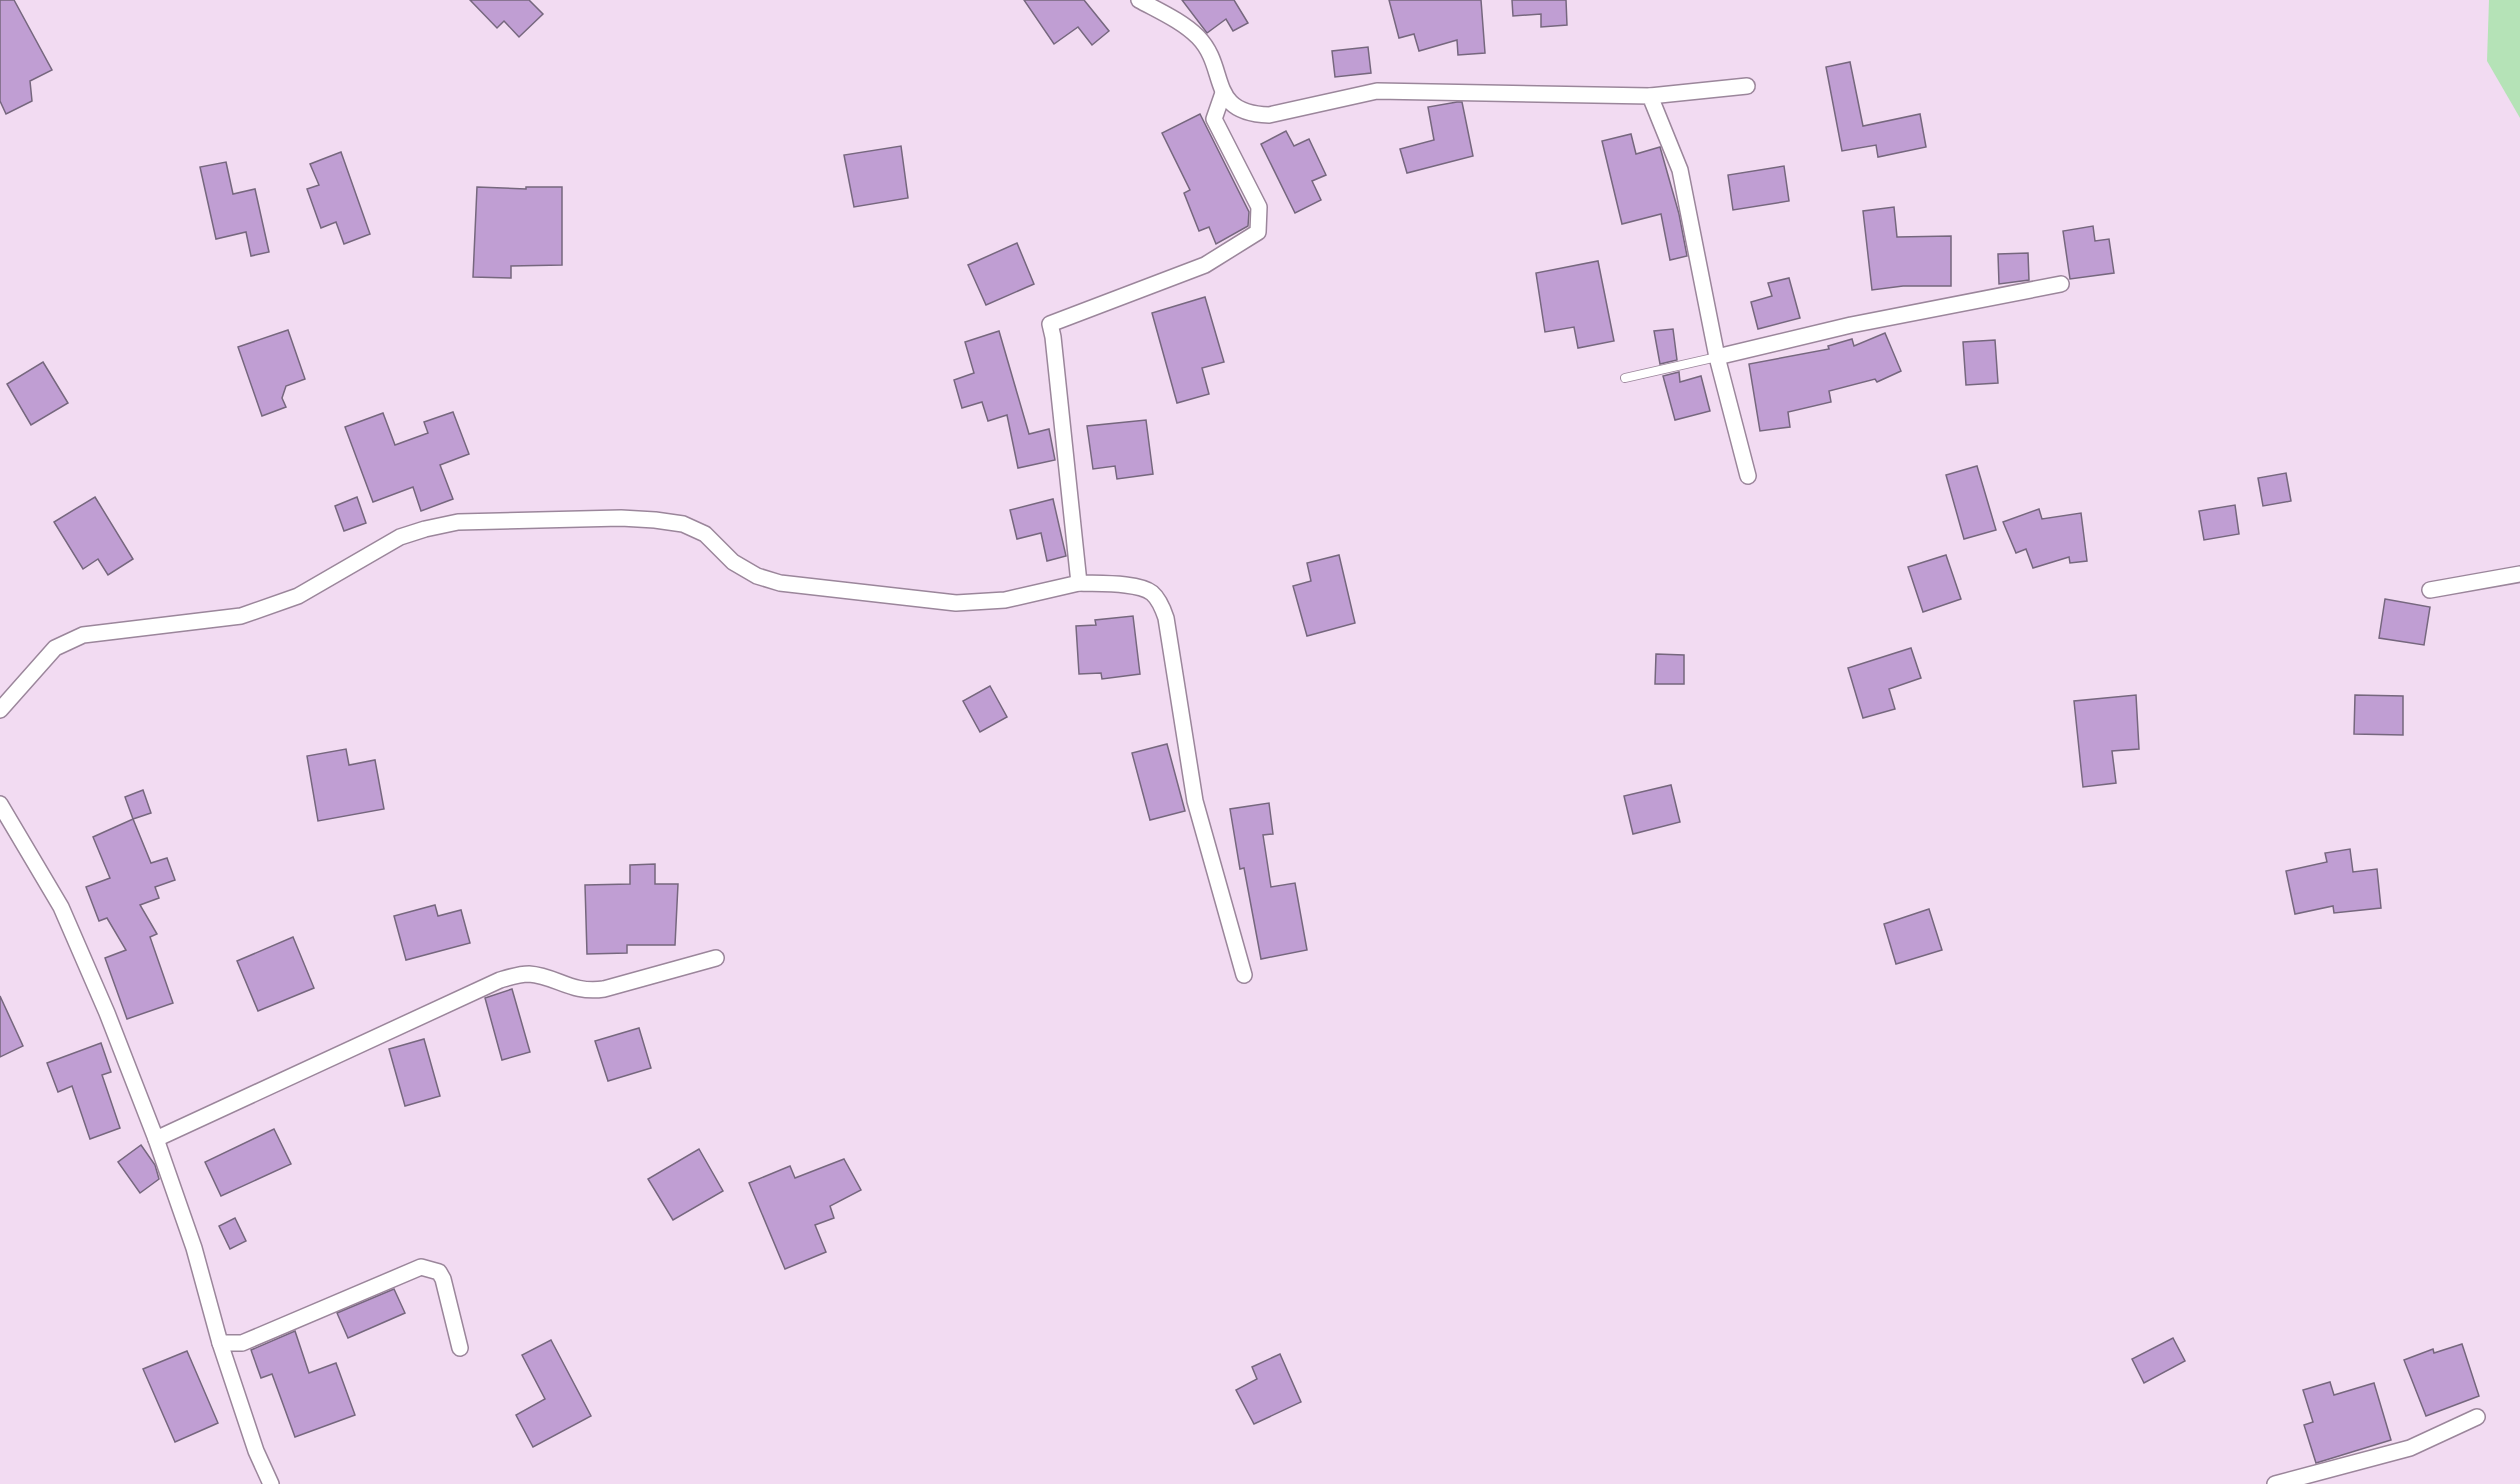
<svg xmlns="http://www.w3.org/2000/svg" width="2520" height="1484" font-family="Spectral,serif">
  <rect width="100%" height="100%" fill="#f2dbf2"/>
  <path fill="#b5e3b7" d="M2489,0H2520V118L2487,61Z"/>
  <g fill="#c09ed3" stroke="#76677e" stroke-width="1.5">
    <path d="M0,0H14L52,70L30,81L32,101L6,114L0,101Z"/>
    <path d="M470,0H529L543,14L519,37L504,21L497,28Z"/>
    <path d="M1024,0H1084L1109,31L1092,45L1078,27L1054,44Z"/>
    <path d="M1182,0H1234L1248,23L1233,31L1226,19L1207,33Z"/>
    <path d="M1389,0H1481L1485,53L1458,55L1457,40L1419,51L1414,34L1399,38Z"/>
    <path d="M1512,0H1566L1567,25L1541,27V14L1513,16Z"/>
    <path d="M1368,47L1371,73L1335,77L1332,51Z"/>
    <path d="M1850,62L1863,126L1920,114L1926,147L1878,157L1876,145L1842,151L1826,67Z"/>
    <path d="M1457,102H1462L1473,156L1407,173L1400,149L1434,140L1428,107Z"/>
    <path d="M1200,114L1249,212L1248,226L1216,244L1209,227L1199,231L1184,193L1190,190L1162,133Z"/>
    <path d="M1286,131L1294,146L1309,139L1326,175L1312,181L1321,200L1295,213L1261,144Z"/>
    <path d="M1631,134L1636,154L1660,147L1679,214L1687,256L1670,260L1661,214L1622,224L1602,141Z"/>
    <path d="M901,146L908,198L854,207L844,155Z"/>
    <path d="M341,152L370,234L344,244L336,222L321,228L307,189L319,185L310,164Z"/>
    <path d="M226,162L233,194L255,189L269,252L251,256L246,232L216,239L200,167Z"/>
    <path d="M1784,166L1789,201L1733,210L1728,175Z"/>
    <path d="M477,187L526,189V187H562V265L511,266V278L473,277Z"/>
    <path d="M1894,207L1897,237L1951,236V286H1903L1872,290L1863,211Z"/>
    <path d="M2093,226L2095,241L2109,239L2114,273L2070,279L2063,231Z"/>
    <path d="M1017,243L1034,284L986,305L968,265Z"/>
    <path d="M2028,253L2029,280L1999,284L1998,254Z"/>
    <path d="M1598,261L1614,341L1578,348L1574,327L1545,332L1536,273Z"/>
    <path d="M1789,278L1800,318L1758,329L1751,302L1772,296L1768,283Z"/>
    <path d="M1205,297L1224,362L1202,368L1209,394L1177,403L1152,313Z"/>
    <path d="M1673,329L1677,360L1660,364L1654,331Z"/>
    <path d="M288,330L305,379L286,386L282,398L286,407L262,416L238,347Z"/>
    <path d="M999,331L1029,434L1049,429L1055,460L1018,468L1007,415L988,421L982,402L962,408L954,380L974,373L965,342Z"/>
    <path d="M1885,333L1901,371L1877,382L1875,379L1829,391L1831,402L1788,412L1790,427L1760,431L1749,364L1829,349L1828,346L1852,339L1854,346Z"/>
    <path d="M1995,340L1998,383L1966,385L1963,342Z"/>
    <path d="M43,362L68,403L31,425L7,384Z"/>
    <path d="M1679,372L1680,382L1701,376L1710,411L1675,420L1663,376Z"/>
    <path d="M453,412L469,454L440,465L453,499L421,511L413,487L373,502L345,427L383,413L395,445L428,433L424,422Z"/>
    <path d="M1146,420L1153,474L1117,479L1115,466L1093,469L1087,426Z"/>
    <path d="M1977,466L1996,530L1964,539L1946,475Z"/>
    <path d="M2286,473L2291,501L2263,506L2258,478Z"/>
    <path d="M95,497L133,559L108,575L98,559L83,569L54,522Z"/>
    <path d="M357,497L366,523L344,531L335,506Z"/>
    <path d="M1053,499L1066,556L1047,561L1041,533L1017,539L1010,510Z"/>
    <path d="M2235,505L2239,534L2204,540L2199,511Z"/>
    <path d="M2039,509L2042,519L2081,513L2087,561L2070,563L2069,557L2033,568L2026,549L2016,553L2003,522Z"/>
    <path d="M1339,555L1355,623L1307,636L1293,586L1311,581L1307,563Z"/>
    <path d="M1946,555L1961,599L1923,612L1908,567Z"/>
    <path d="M2385,599L2430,607L2424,645L2379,638Z"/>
    <path d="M1133,616L1140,674L1102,679L1101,673L1079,674L1076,626L1096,625L1095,620Z"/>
    <path d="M1911,648L1921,678L1889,689L1895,709L1863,718L1848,668Z"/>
    <path d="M1656,654L1684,655V684H1655Z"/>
    <path d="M990,686L1007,717L980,732L963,701Z"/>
    <path d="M2136,695L2139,749L2112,751L2116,783L2083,787L2074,701Z"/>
    <path d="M2355,695L2403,696V735L2354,734Z"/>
    <path d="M1167,744L1185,811L1150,820L1132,753Z"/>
    <path d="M346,749L349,765L375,760L384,809L318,821L307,756Z"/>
    <path d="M1671,785L1680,822L1633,834L1624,796Z"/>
    <path d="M143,790L151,813L133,819L125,797Z"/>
    <path d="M1269,803L1273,834L1263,835L1271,887L1295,883L1307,950L1261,959L1244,868L1240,869L1230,809Z"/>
    <path d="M133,819L151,863L167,858L175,880L155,887L159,898L140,905L157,934L150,937L173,1003L127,1019L105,958L126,950L107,918L99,921L86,887L110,878L93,837Z"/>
    <path d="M2350,849L2353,872L2377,869L2381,908L2334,913L2333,906L2295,914L2286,871L2327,862L2325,853Z"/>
    <path d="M655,864V884H678L675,945H627V953L587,954L585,885L630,884V865Z"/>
    <path d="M435,905L438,916L461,910L470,943L406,960L394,916Z"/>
    <path d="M1929,909L1942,950L1896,964L1884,924Z"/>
    <path d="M293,937L314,988L258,1011L237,961Z"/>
    <path d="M512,989L530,1052L502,1060L485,998Z"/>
    <path d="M0,996L23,1046L0,1057Z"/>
    <path d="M639,1028L651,1068L608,1081L595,1041Z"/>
    <path d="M424,1039L440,1096L405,1106L389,1049Z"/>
    <path d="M101,1043L111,1072L102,1075L120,1128L90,1139L72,1086L58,1092L47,1063Z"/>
    <path d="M274,1129L291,1164L221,1196L205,1162Z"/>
    <path d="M141,1145L155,1165L159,1179L140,1193L118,1162Z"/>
    <path d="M699,1149L723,1191L673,1220L648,1179Z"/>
    <path d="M844,1159L861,1190L830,1206L834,1218L815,1225L826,1252L785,1269L749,1183L790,1166L795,1178Z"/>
    <path d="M235,1218L246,1241L230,1249L219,1226Z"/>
    <path d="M394,1289L405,1313L348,1338L337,1313Z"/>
    <path d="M295,1331L309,1373L336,1363L355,1415L295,1437L272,1374L261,1378L251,1350Z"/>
    <path d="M2173,1338L2185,1361L2144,1383L2132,1359Z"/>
    <path d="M551,1340L591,1416L533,1447L516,1415L545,1399L522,1355Z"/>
    <path d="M2462,1344L2479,1396L2426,1416L2404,1360L2433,1349L2434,1353Z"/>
    <path d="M187,1351L218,1423L175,1442L143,1369Z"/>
    <path d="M1280,1354L1301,1402L1254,1424L1236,1390L1257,1379L1252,1367Z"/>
    <path d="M2330,1382L2334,1395L2374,1383L2391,1440L2316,1463L2304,1425L2313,1422L2303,1390Z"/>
  </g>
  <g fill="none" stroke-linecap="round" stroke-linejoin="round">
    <g stroke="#9b869b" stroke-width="10">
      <path id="lane" d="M1625,378L1717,357"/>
    </g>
    <g stroke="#9b869b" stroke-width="18">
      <g id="street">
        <path d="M1139,0C1159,11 1182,21 1198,37C1229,69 1206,113 1269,115L1377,91L1650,96L1680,170L1717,357L1748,476"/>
        <path d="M1650,96L1747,86"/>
        <path d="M1717,357L1851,325L2061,284"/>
        <path d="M1079,583C1097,584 1138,582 1152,593C1159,599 1163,609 1166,618L1195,801L1244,975"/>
        <path d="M2430,590L2520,574"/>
        <path d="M0,710L55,648L83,635L241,616L298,596L400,537L425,529L458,522L621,518L655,520L683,524L705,534L733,562L757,576L780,583L956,603L1005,600L1079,583L1053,337L1050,324L1205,265L1258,232L1259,207L1214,119L1223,93"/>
        <path d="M0,804L61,907L107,1013L156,1139L194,1248L220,1343L256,1451L271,1484"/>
        <path d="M156,1139L500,980C510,977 519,974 529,974C557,976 571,994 604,989L716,958"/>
        <path d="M220,1343H242L421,1267L439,1272L443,1279L460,1348"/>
        <path d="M2275,1484L2410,1448L2477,1417"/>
      </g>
    </g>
    <use href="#lane" stroke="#fff" stroke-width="8"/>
    <use href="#street" stroke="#fff" stroke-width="15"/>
  </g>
</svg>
